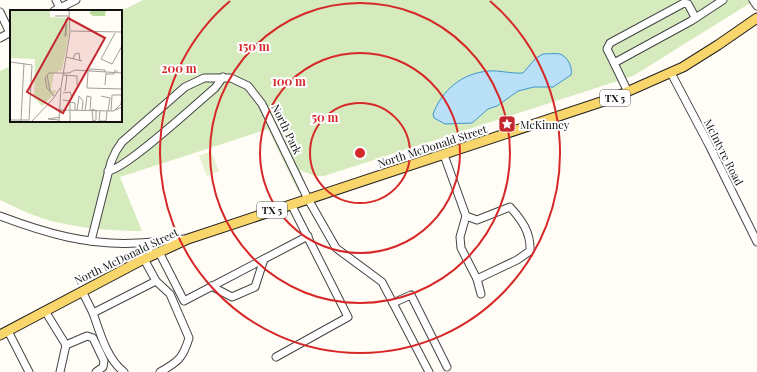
<svg xmlns="http://www.w3.org/2000/svg" width="757" height="372" font-family="'Playfair Display',serif">
  <rect width="100%" height="100%" fill="#fffdf5"/>
  <path fill="#d5ebbd" d="M143,0H755L633,76L324,176H315L300,170L307,187L298,191L268,129L120,177L142,231C115,231 87,229 60,223C39,219 19,209 0,200V71L11,66V121H121V11Z"/>
  <path fill="#e6f2cf" d="M211,151L219,171L207,176L199,156Z"/>
  <path fill="#b9e0f7" stroke="#3f96cf" d="M543,54C548,54 555,53 560,54C568,57 573,68 571,75L553,87H534L518,91L497,106L488,109L472,123L445,124L434,118L433,114C442,90 462,73 489,71C498,70 513,74 523,73L536,58Z"/>
  <g fill="none" stroke-linecap="round" stroke-linejoin="round">
    <g stroke="#444" stroke-width="9">
      <g id="minor">
        <path d="M56,0L60,8"/>
        <path d="M753,0L757,6"/>
        <path d="M54,11L76,0"/>
        <path d="M0,12L10,33"/>
        <path d="M695,17L688,4L684,3L610,43L607,49L614,63L691,21L723,0"/>
        <path d="M0,38L11,32"/>
        <path d="M614,63L628,92"/>
        <path d="M671,73L709,145L757,242"/>
        <path d="M444,155L466,216L460,237L461,248L477,279L481,294"/>
        <path d="M108,171C126,169 197,103 215,88L223,77"/>
        <path d="M0,216C45,233 89,246 138,243C153,243 169,240 184,239"/>
        <path d="M466,216L477,220L510,207C522,220 531,233 530,251L517,260L477,279"/>
        <path d="M91,241L111,162L116,151L122,142L185,87L204,78H231L248,86L262,104L308,199L336,248L382,282L429,372"/>
        <path d="M145,243L151,255"/>
        <path d="M159,252L184,301L308,236"/>
        <path d="M156,281L170,294L189,338C183,358 178,362 160,372"/>
        <path d="M211,286L232,297L255,287L264,259"/>
        <path d="M82,291L93,313L156,281L144,259"/>
        <path d="M393,303L411,295L447,367"/>
        <path d="M45,311L66,345L87,336L93,338L104,361L103,367L96,372"/>
        <path d="M93,313C100,333 107,359 124,372"/>
        <path d="M8,331L29,372"/>
        <path d="M276,357L348,317L291,204"/>
        <path d="M60,372L66,345"/>
      </g>
    </g>
    <g stroke="#222" stroke-width="11">
      <path id="major" d="M0,335L140,261L188,239L613,98L683,67L718,45L757,18"/>
    </g>
    <use href="#minor" stroke="#fff" stroke-width="7"/>
    <use href="#major" stroke="#f9d66b" stroke-width="9"/>
  </g>
  <g fill="none" stroke="#d62828" stroke-width="2">
    <circle cx="360" cy="153" r="50"/>
    <circle cx="360" cy="153" r="100"/>
    <circle cx="360" cy="153" r="150"/>
    <path d="M490 1A200 200 0 1 1 230 1"/>
  </g>
  <defs>
    <g id="sight-square" transform="scale(0.9)"><rect x="-9" y="-9" width="18" height="18" rx="4" fill="#c4262e" stroke="#fff"/><path d="M0-6L1.8-2.2L6-1.7L2.9 1.2L3.7 5.4L0 3.3L-3.7 5.4L-2.9 1.2L-6-1.7L-1.8-2.2Z" fill="#fff"/></g>
  </defs>
  <g fill-rule="evenodd">
    <use href="#sight-square" x="507" y="124"/>
  </g>
  <g text-anchor="middle" dominant-baseline="central" stroke-width="4" stroke-linejoin="round" paint-order="stroke">
    <g fill="#fff" stroke="#585858" stroke-width="1">
      <rect x="600" y="90" width="30" height="16" rx="3"/>
      <rect x="257" y="202" width="30" height="16" rx="3"/>
    </g>
    <g font-size="10" font-weight="bold" fill="#111">
      <text x="615" y="98">TX 5</text>
      <text x="272" y="210">TX 5</text>
    </g>
    <g font-size="11" fill="#111" stroke="#fff" text-anchor="start">
      <text x="520" y="124">McKinney</text>
    </g>
    <g font-size="11" fill="#111" stroke="#fff">
      <text transform="translate(287 129) rotate(64)">North Park</text>
      <text transform="translate(432 146) rotate(-18)">North McDonald Street</text>
      <text transform="translate(724 152) rotate(63)">McIntyre Road</text>
      <text transform="translate(126 256) rotate(-26)">North McDonald Street</text>
    </g>
  </g>
  <g transform="translate(10 10)">
    <rect width="112" height="112" fill="#fffdf5"/>
    <path d="M0,0H40V7L58,8L59,24L52,60L44,63L41,80L47,81L32,96L24,88L25,49L0,48Z" fill="#d5ebbd"/>
    <path d="M82,0H96L95,6H83L79,3Z" fill="#b9dc9c"/>
    <path fill="none" stroke="#a09f9a" stroke-width="1" d="M45,6H59M56,9V26H55L56,15M61,21L112,22M105,23L91,49L102,54L112,36M56,47L72,51M63,49L65,44L69,43L70,51M0,52L22,55L19,110H0M78,61L77,78L112,79M79,61L80,59L95,60V62M96,64H104L105,60L108,62M37,65L40,81M53,65L67,66V75M95,75L96,63M55,81L57,65M91,86L100,88L98,101M45,87L37,78L35,68L39,63H59L65,60L112,63M53,90L60,91L62,87L60,82L53,83M50,100L103,101L112,97M67,100L69,86L73,91L72,100M75,101L77,86L81,87L80,101M86,101V110L83,111L82,99L87,101M90,101L89,111H96L97,101M101,101L102,85H112M104,101L111,94L112,85M49,110L38,109L50,107M11,111L14,53M21,112L43,89L50,78M49,112L51,77L60,23L59,0M60,112V92L65,93V100"/>
    <path fill="#c4262e" fill-opacity="0.15" stroke="#c4262e" stroke-width="2" d="M58,8L95,28L53,103L17,82Z"/>
    <rect width="112" height="112" fill="none" stroke="#111" stroke-width="2"/>
  </g>
  <circle cx="360" cy="153" r="6" fill="#d62828" stroke="#fff" stroke-width="2"/>
  <g font-size="12" text-anchor="middle" font-weight="bold" fill="#d62828" stroke="#fff" stroke-width="4" stroke-linejoin="round" paint-order="stroke">
    <text x="254" y="51">150 m</text>
    <text x="179" y="73">200 m</text>
    <text x="289" y="86">100 m</text>
    <text x="325" y="122">50 m</text>
  </g>
</svg>
